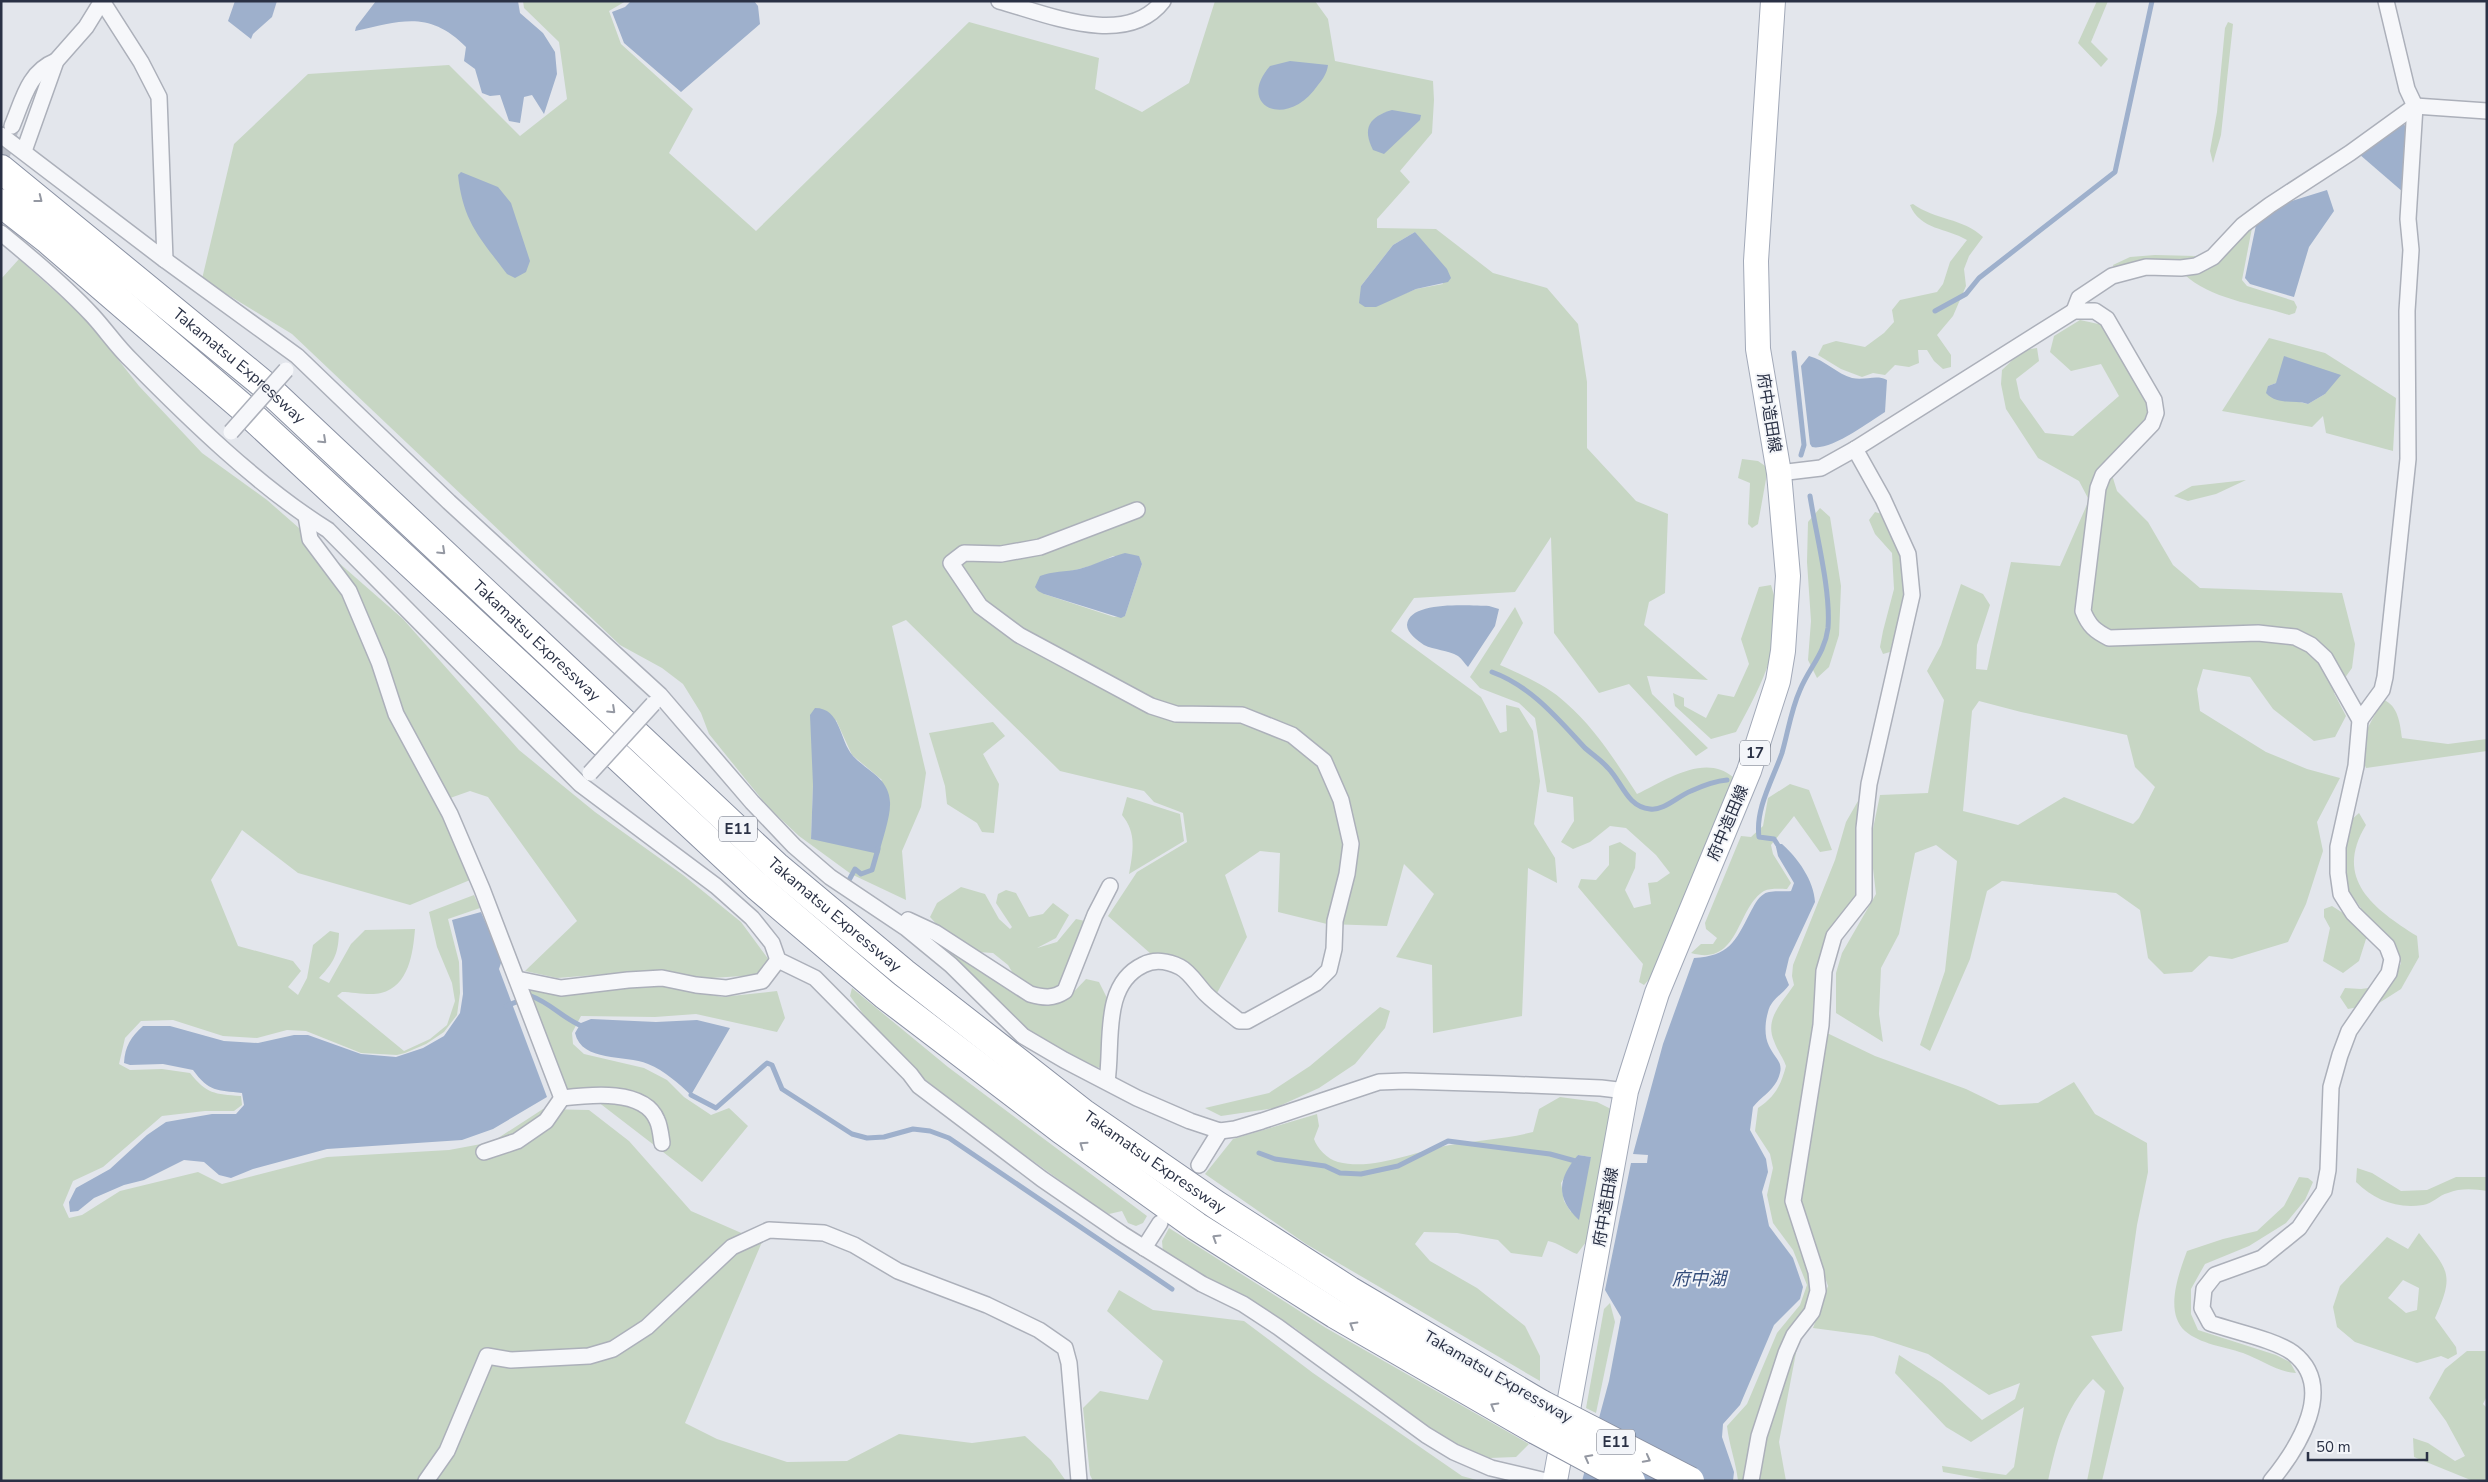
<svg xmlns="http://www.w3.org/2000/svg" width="2488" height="1482" font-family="'Nunito Sans','Noto Sans JP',sans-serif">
  <rect width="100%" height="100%" fill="#e3e6ec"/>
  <g fill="#c7d6c4" fill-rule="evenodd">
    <path d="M523,1H626L609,11L621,44L693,109L669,153L756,231L969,22L1099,58L1095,89L1142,112L1189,83L1215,1H1315L1328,19L1335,61L1433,81L1434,100L1432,133L1400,171L1410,182L1377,219V228L1436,229L1493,273L1547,288L1578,324L1587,382V448L1636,501L1668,514L1665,593L1649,602L1644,625L1708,680L1647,676L1652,694L1708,748L1696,756L1629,684L1599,693L1554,633L1551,537L1515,592L1414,598L1391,631L1481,697L1500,733L1507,731L1506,705L1519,708L1533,731L1540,781L1534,824L1555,858L1557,883L1528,868L1522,1016L1433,1033L1432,965L1396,957L1434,894L1404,864L1387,926L1327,924L1278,912L1280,853L1260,851L1225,875L1247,937L1216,995L1181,958L1151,954L1108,916L1137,872L1187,842L1183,813L1154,802L1144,791L1060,771L906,620L892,626L926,773L921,807L902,851L906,900L851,874L799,836L768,807L709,734L701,713L683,684L662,668L620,645L292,334L202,279L234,144L308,74L449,65L520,136L567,99L559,42L524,8ZM1415,232L1443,284L1416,289L1396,297L1361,286L1393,245ZM1113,556H1138L1142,564L1125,616L1114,617L1044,594L1071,571L1094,565ZM836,720L852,755L882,780L811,839L813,785Z"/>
    <path d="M2097,1H2108L2091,42L2108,59L2101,67L2078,43Z"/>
    <path d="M2228,22L2233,24L2221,135L2213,163L2210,151L2217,112L2225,28Z"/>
    <path d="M1913,204C1935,220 1963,218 1983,237L1969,256L1964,269L1966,286L1953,316L1937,335L1951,355V367L1943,369L1934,361L1927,350H1918L1919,363L1909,367L1895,365L1885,375L1873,373L1862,377L1841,369L1818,355L1823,345L1836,341L1865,347L1884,333L1894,322L1892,310L1900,300L1937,292L1943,284L1950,262L1967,240C1947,228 1920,230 1910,205Z"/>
    <path d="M2252,228L2242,280L2247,286L2294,301L2297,307L2295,313L2289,315C2255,304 2210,299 2184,274L2221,257Z"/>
    <path d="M2155,255L2196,256L2184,264L2114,268L2113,265L2130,257Z"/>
    <path d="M19,259L86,319L139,386L202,453L267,500L403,619L519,750L595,812L683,875L741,922L769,960L758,975L696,979L659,970L557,978L525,971L577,921L488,797L470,791L436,803L470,880L410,905L298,873L242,830L211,880L238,946L293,961L301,971L288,987L298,995L307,978L313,945L330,931L339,933C338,955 334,962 319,978L329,983L351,944L365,930L415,929C413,953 409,986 381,993C370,996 353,992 342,992L337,996L404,1051L430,1039L447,1025L455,1001L452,983L437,947L429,912L474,895L480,908L448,919L459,962L460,993L457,1015L444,1032L426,1044L405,1053L397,1055L361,1053L306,1031L287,1030L257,1038L223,1036L173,1020L141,1021L125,1038L119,1064L130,1070L162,1069L190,1073C207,1094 214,1094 241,1096L242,1105L234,1111H205L162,1116L103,1167L73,1181L63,1205L69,1218L82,1215L120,1191L198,1172L222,1184L327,1157L449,1150L492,1142L543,1109L589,1110L629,1141L691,1211L762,1242L685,1423L717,1439L787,1462L847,1461L899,1434L972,1443L1025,1436L1051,1460L1066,1481H1V279Z"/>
    <path d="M2080,320L2103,325L2148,404V416L2108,462L2117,491L2148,522L2173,565L2200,588L2342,593L2355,644L2352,668L2334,693L2346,716L2335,737L2314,741L2273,709L2250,677L2203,669L2197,689L2200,711L2266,752L2307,769L2340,778L2317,822L2323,851L2306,904L2288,942L2232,959L2209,956L2192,972L2164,974L2148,958L2140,910L2116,893L2002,881L1987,891L1970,959L1930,1051L1920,1045L1945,971L1957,861L1936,845L1915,853L1899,934L1881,968L1879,1014L1883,1042L1836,1013V973L1842,953L1876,894L1870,843L1880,795L1928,793L1944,700L1927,671L1941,645L1961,584L1983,594L1990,605L1977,645L1976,669L1987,670L2011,562L2060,566L2089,500L2079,481L2038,458L2006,409L2001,384L2002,370L2023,350L2037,348L2039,361L2016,379L2020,398L2045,433L2073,436L2119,396L2101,364L2071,371L2050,352L2054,336ZM1979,701L2021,712L2127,735L2135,767L2155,787L2139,818L2133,824L2064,797L2018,825L1963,811L1972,711Z"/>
    <path d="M2269,338L2325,353L2396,398L2393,451L2326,433L2323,416L2312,427L2222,411ZM2276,383L2325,394L2308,404L2295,401L2268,386Z"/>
    <path d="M1742,459L1758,461L1768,468L1758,524L1752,528L1748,524L1750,483L1738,478Z"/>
    <path d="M2246,480L2216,494L2188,501L2174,496L2192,486Z"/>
    <path d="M1820,508L1830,517L1841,586L1839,635L1829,667L1817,678L1808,660L1811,621L1807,562L1808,522Z"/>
    <path d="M1875,512L1882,514L1902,561L1904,597L1890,652L1883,654L1880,647L1883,631L1894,589L1892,553L1875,534L1869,520Z"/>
    <path d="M1771,585C1789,637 1760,687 1736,732L1711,739L1675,706L1673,693L1684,698V706L1706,718L1718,694L1734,697L1749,664L1741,639L1759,587Z"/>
    <path d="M1515,607L1523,623L1500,665C1522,675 1548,686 1566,703C1595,728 1616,762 1637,794C1666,780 1705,753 1733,777L1653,975L1644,985L1639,982L1643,964L1578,887L1581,879L1596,880L1609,865V846L1620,842L1636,853L1635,868L1625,890L1634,908L1651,904L1648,883L1657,882L1670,873L1656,855L1626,828L1610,826L1590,842L1573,849L1561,842L1574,821L1573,797L1547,792L1535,718L1519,703L1480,688L1470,677Z"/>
    <path d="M2384,700C2398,706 2400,723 2402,738L2448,744L2487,739V751L2366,768C2355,743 2371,721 2384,700Z"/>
    <path d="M993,722L1005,736L983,754L999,784L994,833L982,832L977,823L947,804L945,786L929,733Z"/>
    <path d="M1790,784L1809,790L1832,850L1820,852L1794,816L1771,845L1773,854L1791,883L1787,889C1781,889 1770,888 1764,891C1736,908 1740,967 1691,953L1701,944H1713L1717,938L1706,929L1705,923L1741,836L1751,837L1763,826L1768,798Z"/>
    <path d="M1127,797L1180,814L1184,841L1129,874C1133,852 1137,833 1122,815Z"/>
    <path d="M1858,801L1855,859L1857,899L1827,934L1816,976L1814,1030L1787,1203L1810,1273L1812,1291L1803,1316L1779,1442L1786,1481H1738C1736,1462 1729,1445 1727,1426L1747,1404L1777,1333L1800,1305L1807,1285L1793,1250L1773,1223L1767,1195L1773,1168L1770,1154L1755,1131L1758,1108C1775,1097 1781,1085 1786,1066C1783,1057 1777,1050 1774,1041C1764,1018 1783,1002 1794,985L1792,976L1793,965L1835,860L1846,822Z"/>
    <path d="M2359,813L2366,825C2333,879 2374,909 2417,936L2419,957L2401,989L2379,1003L2348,1009L2340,997L2345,988L2361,989L2391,985L2401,963L2389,938L2366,939L2359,961L2343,973L2323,961L2330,928L2324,917V909L2332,906L2346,915L2361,908L2348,891L2345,863L2346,842L2350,821Z"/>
    <path d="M961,887L985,894L999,919L1010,929L1012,927L996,903L998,894L1006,890L1016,893L1029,917L1043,914L1053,903L1069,915L1056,938L1037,948L1057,942L1076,919L1085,921L1065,980L1057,988L1040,992L1017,980L1008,965L993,953L978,952L940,928L930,917L937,903Z"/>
    <path d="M923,934L1040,1004C1062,1006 1071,995 1086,979L1099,982L1108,1000L1105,1068L1091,1067L1020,1026L995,997Z"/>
    <path d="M656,984L722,997L777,991L785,1018L777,1032L696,1014L655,1017L581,1016L572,1033L573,1044L584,1054L644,1068L667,1080L684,1097L711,1115L729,1108L748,1126L702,1182L589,1095L566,1091L527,987Z"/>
    <path d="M852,988L948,1067L1147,1216L1143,1223L1136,1226L1128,1223L1122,1211L1109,1214L1091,1203L970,1115L918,1074L866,1018L850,996Z"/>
    <path d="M1380,1007L1390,1011L1385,1028L1355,1064L1319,1088L1275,1108L1221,1116L1205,1108L1269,1093L1310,1066Z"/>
    <path d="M1827,1033L1875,1056L1966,1089L1999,1105L2038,1103L2074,1082L2095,1114L2147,1143L2148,1172L2137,1225L2122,1331L2091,1336L2124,1388L2102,1481H2087L2105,1391L2093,1379C2064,1409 2057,1441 2048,1481H1993L1943,1472L1942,1466L2006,1475L2014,1467L2024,1407L1971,1442L1946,1427L1895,1373L1899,1355L1942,1383L1982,1420L2015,1399L2020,1383L1989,1395L1928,1354L1873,1336L1813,1328L1828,1286L1799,1203Z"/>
    <path d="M1560,1097L1597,1102L1611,1109L1592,1234L1577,1254C1566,1250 1559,1243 1548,1241L1542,1257L1511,1253L1498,1240L1457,1233L1424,1232L1415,1244L1430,1261L1477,1288L1525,1326L1540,1356V1381L1306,1244L1205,1174L1233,1139L1317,1114L1319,1126L1314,1139C1317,1148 1327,1159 1338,1162C1374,1171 1415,1151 1450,1145C1479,1140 1505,1139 1533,1132L1539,1109ZM1578,1155L1591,1157L1571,1212L1564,1201L1561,1183Z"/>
    <path d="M2357,1168L2372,1173L2401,1191L2427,1190L2456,1177H2487V1191C2474,1189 2460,1188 2448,1193C2439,1195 2432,1204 2423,1205C2396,1209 2375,1200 2356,1182Z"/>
    <path d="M2299,1177L2308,1178L2313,1182L2305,1200L2286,1223L2249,1246L2205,1264L2191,1289V1314L2198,1330L2276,1355L2290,1362L2296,1373C2277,1372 2260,1359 2243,1353C2225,1347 2200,1344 2185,1331C2164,1312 2179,1273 2187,1251L2223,1239L2257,1231L2284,1206Z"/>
    <path d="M1169,1228L1326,1328L1529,1444L1516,1457L1489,1458L1462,1450L1376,1391L1295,1328L1163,1253L1162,1241Z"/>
    <path d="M2419,1233C2447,1270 2456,1272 2435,1318L2456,1347L2457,1354L2448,1359L2441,1356L2417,1363L2355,1342L2337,1327L2333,1307L2340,1286L2387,1237L2408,1249ZM2403,1280L2419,1288L2417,1310L2406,1313L2388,1298Z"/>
    <path d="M1119,1290L1153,1310L1244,1321L1313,1373L1462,1476L1480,1481H1093L1090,1475L1083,1408L1100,1391L1148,1400L1163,1361L1107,1311Z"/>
    <path d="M1610,1303L1615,1322L1596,1413L1586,1408L1604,1309Z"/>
    <path d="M2467,1351H2487V1396L2483,1404L2487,1408V1481H2473L2414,1457L2413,1438L2428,1443L2455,1461L2465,1456L2446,1421L2429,1398L2445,1369Z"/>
  </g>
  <g fill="#9eb0cc">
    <path d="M235,1H277L272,17L253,34L251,39L228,21Z"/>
    <path d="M376,1H518L520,13L543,33L555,52L557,74L544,114L532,95L524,97L520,123L509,121L500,95L490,96L482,93L475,69L464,61L466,47C429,10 402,21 355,31L356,27Z"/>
    <path d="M631,1H754L758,6L760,24L681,92L624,43L612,12L625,7Z"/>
    <path d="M1290,61L1328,65C1327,73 1323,79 1318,85C1287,131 1235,106 1270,66Z"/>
    <path d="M1392,110L1421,115L1420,120L1384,154L1373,150C1362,128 1369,117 1392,110Z"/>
    <path d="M2402,123L2410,130L2403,192L2359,154Z"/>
    <path d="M461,172L498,187L511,203L530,261L526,272L515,278L507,274C480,238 463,222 458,175Z"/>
    <path d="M2327,190L2334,211L2309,247L2294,297L2250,284L2245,278L2256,225L2285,203Z"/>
    <path d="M1415,232L1447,269L1451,278L1448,282L1416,289L1376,307H1365L1359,303L1361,286L1393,245Z"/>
    <path d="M1809,356C1825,360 1837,374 1852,378C1865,381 1876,374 1887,380L1885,412C1869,422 1831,451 1812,447L1810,444L1801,366Z"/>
    <path d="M2284,356L2341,375L2325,394L2308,404C2293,399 2278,406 2266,393L2268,386L2276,383Z"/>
    <path d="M1125,553L1139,556L1142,564L1125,616L1121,618L1044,594L1038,591L1035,587L1040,576C1052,571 1066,572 1079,569C1095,565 1109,557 1125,553Z"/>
    <path d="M1489,606L1499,609L1495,626L1468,667C1465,664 1462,659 1458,656C1448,650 1434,650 1424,645C1418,641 1407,633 1407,625C1409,600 1471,606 1489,606Z"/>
    <path d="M815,708C841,708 839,740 853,756C867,771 889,778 890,802C891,816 882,840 879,854L811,839L813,785L810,715Z"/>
    <path d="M1779,844H1782C1798,858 1814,881 1815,902L1789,958L1785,975L1789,985C1783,994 1771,999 1768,1012C1765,1022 1764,1036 1769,1046C1776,1061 1786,1062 1777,1081C1771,1092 1761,1097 1753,1107L1750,1130L1766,1159L1768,1172L1762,1192L1769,1226L1793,1258L1803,1287L1800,1299L1774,1325L1740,1405L1723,1424L1722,1437L1734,1472L1733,1481H1582L1609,1381L1621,1317L1605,1290L1631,1163H1647L1648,1155L1633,1154L1663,1044L1694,958C1729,956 1735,942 1750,913C1754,906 1757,898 1764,894C1770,890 1784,892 1791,891L1794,883L1778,856L1776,847Z"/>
    <path d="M481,912L502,960L499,969L547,1097L493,1129L462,1140L327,1149L253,1169L231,1178L219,1175L204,1162L184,1160L144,1180L124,1185L94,1198L78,1211L70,1212L69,1202L76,1188L110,1169L147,1135L166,1122L212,1114H236L244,1105L242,1093C217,1090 209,1092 193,1070L163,1064L130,1065L124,1063C125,1046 131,1037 143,1026H170L224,1041L258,1043L294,1035H308L361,1054L396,1057L423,1048L444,1036L460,1013L463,994L462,961L452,920Z"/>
    <path d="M591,1019L656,1022L697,1020L730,1028L691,1095C678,1083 665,1071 648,1064C625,1054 582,1063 575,1033L581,1023Z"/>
    <path d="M1578,1155L1591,1157L1579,1220C1555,1198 1558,1178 1578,1155Z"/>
  </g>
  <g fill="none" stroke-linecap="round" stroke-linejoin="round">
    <g stroke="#9eb0cc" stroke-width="5">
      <path d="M1935,311L1966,294L1979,278L2115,172L2152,1"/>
      <path d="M1794,353L1804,445L1801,455"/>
      <path d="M1492,672C1531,686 1558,719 1585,748C1593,755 1601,760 1608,768C1622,782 1627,807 1650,809C1664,811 1678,796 1691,791C1702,786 1715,781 1727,780"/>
      <path d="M1781,850L1774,839L1759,837C1755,809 1773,779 1782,753C1788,732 1791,710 1800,690C1809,668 1825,653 1828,628C1831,591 1816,534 1810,496"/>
      <path d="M848,882L855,869L861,874L872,870L878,849"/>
      <path d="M506,1006L531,996C551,1003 563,1019 584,1027"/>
      <path d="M691,1095L716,1108L767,1063L772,1065L782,1089L852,1134L867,1138L884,1137L913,1129L930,1131L949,1138L1172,1289"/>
      <path d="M1259,1153L1275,1159L1325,1166L1340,1173L1361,1174L1398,1166L1448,1141L1550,1154L1579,1162"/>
    </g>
    <path stroke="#bec2cb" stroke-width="15" stroke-dasharray="15 8" stroke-linecap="butt" d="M1,159L11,130"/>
    <g stroke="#acb0ba" stroke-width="18">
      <g id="minor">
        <path d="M102,1L141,62L159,97L165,260"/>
        <path d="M999,1C1047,14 1126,49 1163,1"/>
        <path d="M12,126C23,100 28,72 56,61"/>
        <path d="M1,135L165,260L297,356L449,502L660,695L752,802L794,846L830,877L906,928L951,965L1023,1036L1064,1060L1137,1098L1190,1121L1220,1131L1235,1129L1262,1121L1379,1082L1405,1081L1503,1084L1601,1088L1626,1091"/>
        <path d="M24,151L56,61L86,27L102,1"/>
        <path d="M1,233C33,259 64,285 92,315C106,330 117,347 132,361C189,419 259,487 328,530L580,784L716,886L752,918L772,943L778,960L815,978L910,1074L919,1086L1042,1179L1122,1234L1202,1284L1243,1304L1278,1327L1426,1435L1454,1452L1491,1468L1546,1481"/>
        <path d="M2074,311L2079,298L2112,276L2146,267L2181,268L2196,266L2213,257L2243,225L2270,205L2350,153L2415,106L2487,111"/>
        <path d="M1779,473L1821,468L1855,449L2074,311H2095L2107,319L2154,400L2156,413L2152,424L2103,475L2098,488L2083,611C2089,626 2095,631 2109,638L2258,633L2295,637L2311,645L2325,658L2360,720L2356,766L2338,847V873L2341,894L2353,913L2387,946L2392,959L2389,973L2349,1031L2340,1055L2331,1087L2328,1170L2324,1191L2299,1228L2262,1258L2215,1275L2204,1289L2202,1308L2210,1323C2232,1331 2276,1340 2293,1353C2337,1387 2298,1448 2271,1481"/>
        <path d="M306,516L310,539L349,591L379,662L396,714L450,814L482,889L562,1098"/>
        <path d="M2360,720L2382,690L2385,677L2408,459L2407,311L2411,250L2408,219L2415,106L2407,89L2386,1"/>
        <path d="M904,925L908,920L936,933L1030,994C1044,998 1053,999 1065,991L1095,915L1110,886"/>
        <path d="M517,979L561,988L628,980L662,978L696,985L726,988L762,981L778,960"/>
        <path d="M1107,1081C1113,1044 1101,985 1143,965C1154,959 1168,961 1180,967C1190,972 1198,986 1206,994C1216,1004 1228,1012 1239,1021H1247L1316,983L1329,970L1334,949L1335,921L1347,874L1351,844L1341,800L1324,761L1292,735L1242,715L1176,714L1151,706L1019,635L980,606L951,563L964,553L1001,554L1040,547L1137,510"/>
        <path d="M562,1098C588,1095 644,1088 657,1120C660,1126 661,1136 662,1143"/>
        <path d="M484,1152L517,1141L546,1121L562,1098"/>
        <path d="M1199,1165L1220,1131"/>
        <path d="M1144,1248L1160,1223"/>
        <path d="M426,1481L447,1451L487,1356L511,1360L589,1356L613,1349L647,1327L732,1247L769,1230L824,1233L854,1245L898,1271L987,1305L1039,1330L1065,1348L1069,1363L1079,1481"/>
        <path d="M1751,1481L1759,1436L1786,1353L1794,1335L1812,1312L1818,1291L1816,1272L1793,1201L1821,1025L1824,971L1834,936L1864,898V828L1869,784L1912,595L1908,554L1883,499L1855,449"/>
      </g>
    </g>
    <g stroke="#a2a9b8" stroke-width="26">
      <path id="primary" d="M1555,1481L1626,1091L1657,993L1749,771L1778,681L1783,651L1788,576L1779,473L1758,349L1756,261L1773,1"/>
    </g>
    <g stroke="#8a91a3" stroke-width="30">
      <g id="motorway">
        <path id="s1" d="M1,169L262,383L776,866L904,973L1083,1113L1215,1204L1350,1291L1541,1404"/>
        <path d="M1,203L47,239L242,407L757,886L885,995L1062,1130L1196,1226L1335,1314L1536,1430"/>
      </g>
    </g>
    <use href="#minor" stroke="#f6f7fa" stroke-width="15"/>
    <use href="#primary" stroke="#fff" stroke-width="24"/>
    <use href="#motorway" stroke="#fff" stroke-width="28"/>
    <g stroke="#acb0ba" stroke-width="18" stroke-linecap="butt">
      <g id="minor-bridge">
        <path d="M231,432L286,370"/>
        <path d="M590,773L653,704"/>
      </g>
    </g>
    <g stroke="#8a91a3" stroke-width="30" stroke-linecap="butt">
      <g id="motorway-bridge">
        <path d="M1541,1404L1690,1481"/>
        <path d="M1536,1430L1631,1481"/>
      </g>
    </g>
    <use href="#minor-bridge" stroke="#f6f7fa" stroke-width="15"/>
    <use href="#motorway-bridge" stroke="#fff" stroke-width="28"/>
  </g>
  <defs><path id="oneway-chevron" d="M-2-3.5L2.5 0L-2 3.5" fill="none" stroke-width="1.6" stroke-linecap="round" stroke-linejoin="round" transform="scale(1.25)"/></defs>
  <g stroke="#9498a2">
    <use href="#oneway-chevron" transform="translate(39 199) rotate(38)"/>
    <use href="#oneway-chevron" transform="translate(323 440) rotate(43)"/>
    <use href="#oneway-chevron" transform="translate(442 551) rotate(43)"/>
    <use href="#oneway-chevron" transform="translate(612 710) rotate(43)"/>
    <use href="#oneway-chevron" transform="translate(1083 1145) rotate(-145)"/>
    <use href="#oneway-chevron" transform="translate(1216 1238) rotate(-148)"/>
    <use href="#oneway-chevron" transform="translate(1353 1325) rotate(-149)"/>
    <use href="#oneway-chevron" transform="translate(1494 1406) rotate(-150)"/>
    <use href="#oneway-chevron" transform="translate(1588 1458) rotate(-152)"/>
    <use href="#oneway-chevron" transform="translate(1647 1459) rotate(28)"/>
  </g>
  <g text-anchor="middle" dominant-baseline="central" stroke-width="4" stroke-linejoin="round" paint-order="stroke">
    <g fill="#f3f5f9" stroke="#666c7b" stroke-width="1">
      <rect x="1740" y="740.5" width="30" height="25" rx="4"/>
      <rect x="719" y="816.5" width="38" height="25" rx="4"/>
      <rect x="1597" y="1429.5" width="38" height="25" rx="4"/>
    </g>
    <g font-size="15" font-weight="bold" fill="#2a3145">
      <text x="1755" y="753">17</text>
      <text x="738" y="829">E11</text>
      <text x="1616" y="1442">E11</text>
    </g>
    <g font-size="16" fill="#2a3145" stroke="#f3f5f9">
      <text stroke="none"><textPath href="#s1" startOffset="309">Takamatsu Expressway</textPath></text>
      <text transform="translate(1769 413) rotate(81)">府中造田線</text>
      <text stroke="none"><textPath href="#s1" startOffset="714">Takamatsu Expressway</textPath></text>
      <text transform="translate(1728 823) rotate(-67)">府中造田線</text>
      <text stroke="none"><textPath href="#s1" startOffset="1119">Takamatsu Expressway</textPath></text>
      <text stroke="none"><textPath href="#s1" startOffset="1524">Takamatsu Expressway</textPath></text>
      <text transform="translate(1606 1207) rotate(-80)">府中造田線</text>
      <text transform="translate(1498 1377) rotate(30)">Takamatsu Expressway</text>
    </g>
    <g font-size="18" font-style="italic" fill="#334c7a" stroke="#f3f5f9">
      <text x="1699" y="1279">府中湖</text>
    </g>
  </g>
  <rect width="2488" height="1482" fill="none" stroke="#2a3145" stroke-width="5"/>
  <path d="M2308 1452v8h119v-8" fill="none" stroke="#2a3145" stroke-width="2.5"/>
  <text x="2316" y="1452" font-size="15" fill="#2a3145" stroke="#f3f5f9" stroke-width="4" paint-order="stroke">50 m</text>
</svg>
